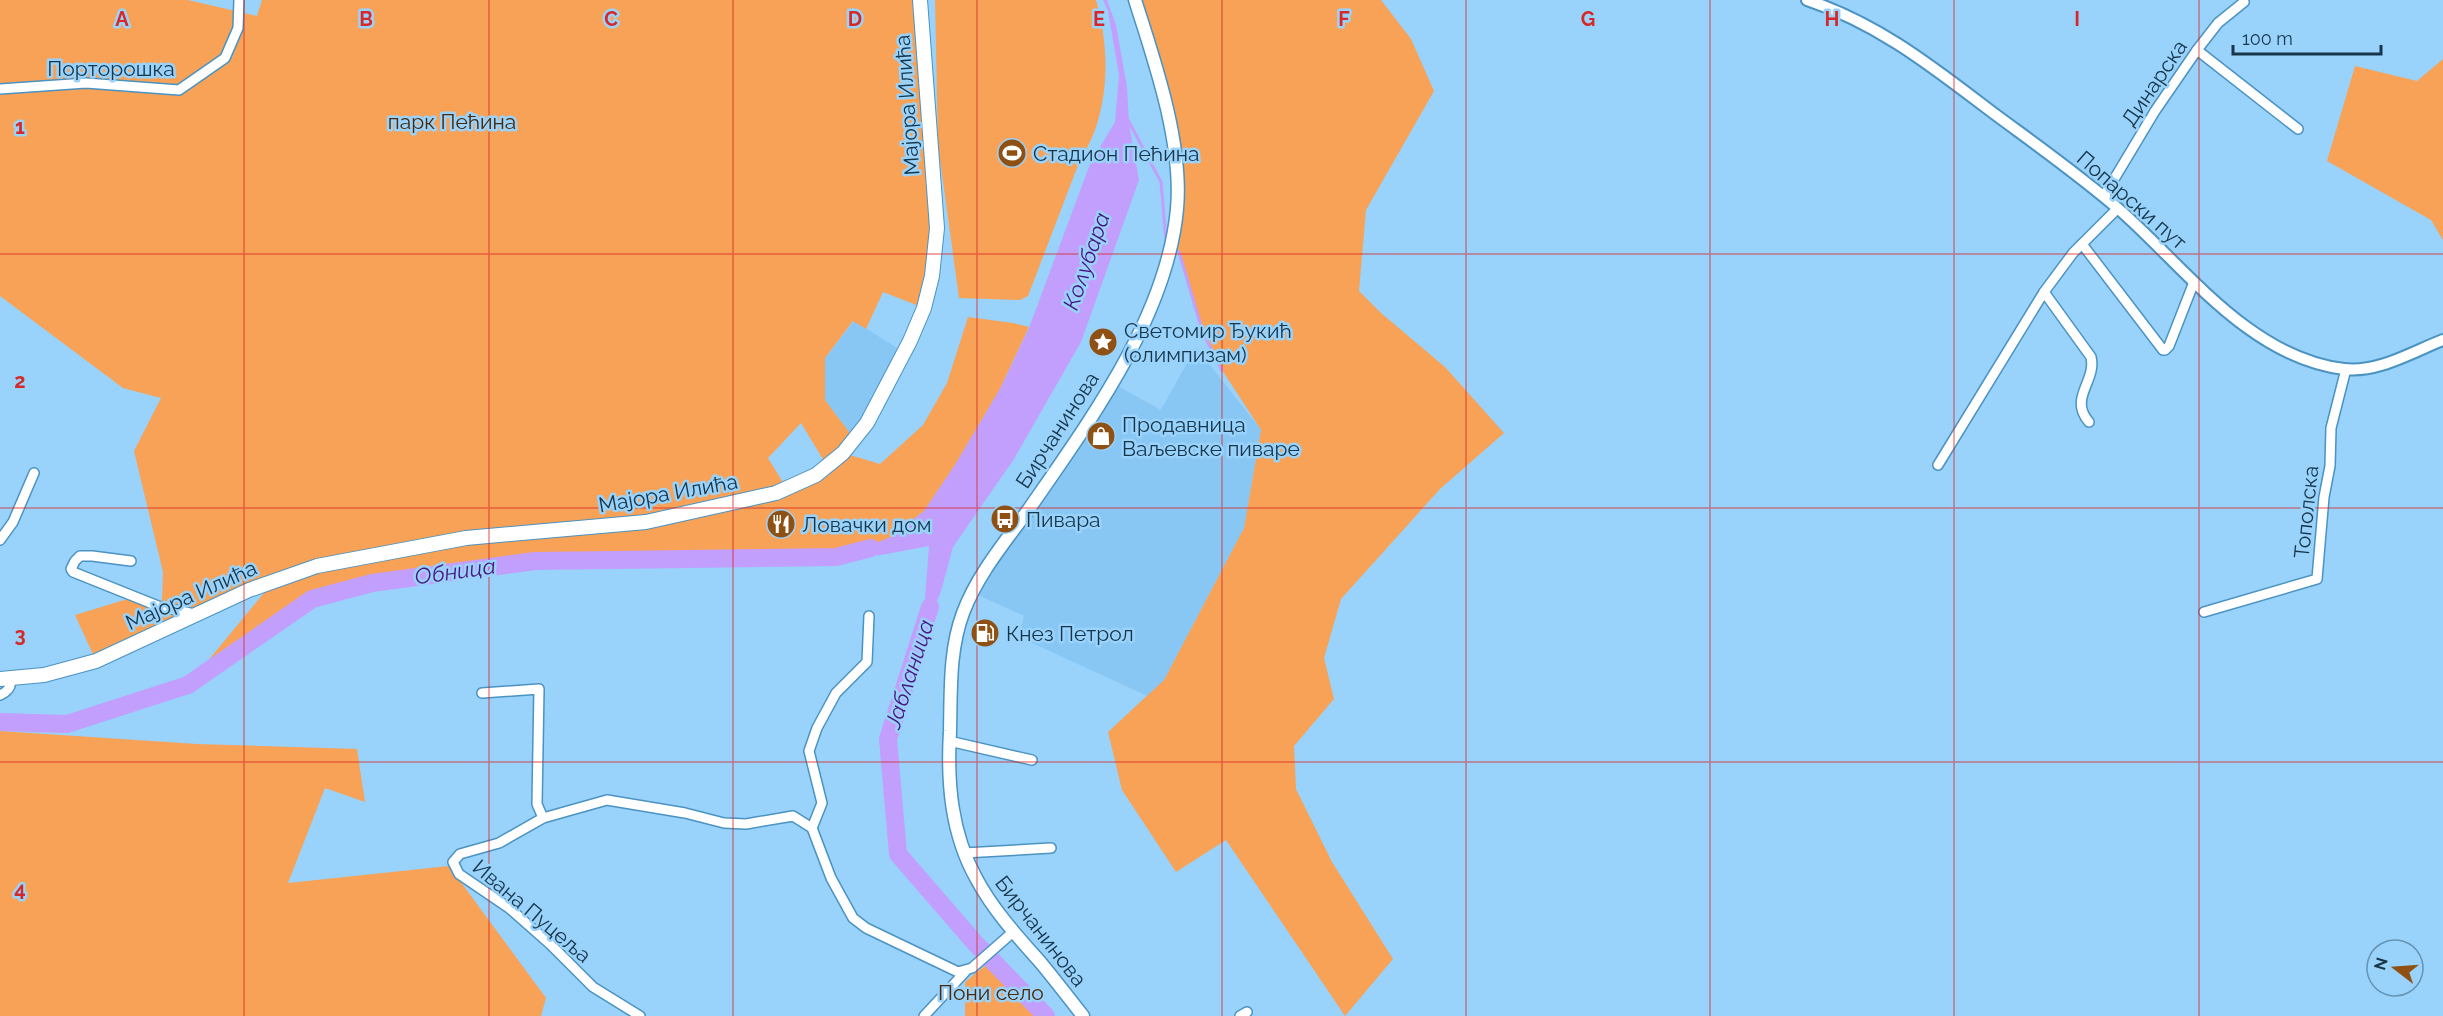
<svg xmlns="http://www.w3.org/2000/svg" width="2443" height="1016" font-family="Raleway,sans-serif">
  <rect width="100%" height="100%" fill="#99d2fb"/>
  <g fill="#88c6f3">
    <path d="M854,321L905,353L855,440L825,400V358Z"/>
    <path d="M1196,347L1261,430L1244,528L1164,680L1152,698L1019,637L1024,616L976,594L1082,444L1116,385L1161,410Z"/>
  </g>
  <g fill="#f7a257" fill-rule="evenodd">
    <path d="M0,0H188L257,16L262,0H919L937,251L924,308L883,292L866,329L853,321L825,358V400L855,440L843,453L880,464L923,425L947,383L968,317L1013,323L1029,327L1000,389L955,465L924,511L891,537L840,558L535,561L372,583L312,599L188,685L273,582L96,661L75,615L134,597L162,601L163,572L134,451L161,398L123,388L0,296ZM801,423L827,466L787,489L768,458Z"/>
    <path d="M935,0H1096C1111,51 1110,115 1080,160L1028,296L1020,300L959,298L938,145Z"/>
    <path d="M1135,0H1381L1411,39L1434,91L1366,210L1359,291L1381,313L1445,367L1504,433L1440,489L1341,599L1324,658L1334,699L1294,746L1296,789L1332,862L1393,959L1345,1016L1226,840L1176,872L1122,790L1108,732L1164,680L1244,528L1261,430L1222,370L1203,333L1179,252L1170,249L1176,164Z"/>
    <path d="M2443,59V240L2431,220L2327,161L2355,66L2417,81Z"/>
    <path d="M0,731L197,744L357,749L365,802L325,788L288,883L449,866L546,998L541,1016H0Z"/>
    <path d="M992,960L1046,1016H965V982Z"/>
  </g>
  <path fill="#c29ffd" d="M1103,0H1107L1116,25L1127,87L1129,124L1139,180L1081,342L1014,459L953,547L941,591L922,638L929,546L881,555L840,558L891,537L924,511L955,465L1000,389L1029,328L1090,164L1115,122L1119,75L1108,11Z"/>
  <g fill="none" stroke-linecap="round" stroke-linejoin="round">
    <g stroke="#c29ffd" stroke-width="3">
      <path d="M1128,120L1161,182L1166,241"/>
      <path d="M1174,251L1179,252L1203,333L1222,370"/>
    </g>
    <g stroke="#c29ffd" stroke-width="18">
      <path d="M930,607L888,739L898,854L975,943L1046,1016"/>
      <path d="M0,722L67,724L188,685L312,599L372,583L535,561L836,557L871,548"/>
    </g>
    <g stroke="#4a93c3" stroke-width="12">
      <g id="minor">
        <path d="M2197,50L2298,129"/>
        <path d="M0,89L86,83L179,90L225,58L238,28L239,0"/>
        <path d="M2104,196L2155,111L2197,50L2218,23L2244,2L2243,0"/>
        <path d="M2082,244L2163,350H2165L2169,346L2194,282"/>
        <path d="M2044,292L2091,357C2097,381 2068,398 2089,422"/>
        <path d="M1938,465L2044,292L2073,253L2118,208"/>
        <path d="M0,540L13,522L34,473"/>
        <path d="M131,561L92,556H80L75,561L71,569L73,572L158,606L190,613L194,616"/>
        <path d="M2204,612L2317,579L2324,497L2330,466L2331,428L2346,369"/>
        <path d="M482,693L539,689L537,804L543,818"/>
        <path d="M0,695C7,692 12,687 10,679"/>
        <path d="M949,741L1032,760"/>
        <path d="M812,828L822,803L809,751L817,728L836,693L867,662L869,616"/>
        <path d="M964,853L1051,848"/>
        <path d="M640,1016L593,987L550,944L509,908L459,874L453,862L460,854L499,843L543,818L607,800L685,813L724,823L746,824L793,816L812,828L831,878L853,918L866,928L958,972L972,968L1013,932"/>
        <path d="M924,1016L965,972"/>
        <path d="M1240,1016L1247,1012"/>
      </g>
    </g>
    <g stroke="#4a93c3" stroke-width="14">
      <path id="tertiary" d="M1807,0C1880,24 1935,69 1996,115C2038,146 2082,177 2122,212C2186,269 2251,358 2344,369C2378,373 2412,352 2443,340"/>
    </g>
    <g stroke="#4a93c3" stroke-width="15">
      <path id="secondary" d="M1083,1016C1069,998 1055,980 1041,963C1017,936 993,910 976,878C951,833 947,782 950,731C951,692 949,650 963,613C977,575 1005,542 1029,509C1089,422 1167,317 1177,209C1183,144 1155,62 1135,0"/>
    </g>
    <g stroke="#4a93c3" stroke-width="16">
      <path id="primary" d="M0,679L44,675L96,661L249,590L317,566L466,538L646,522L776,493L816,475L843,453L867,423L910,341L924,308L932,276L937,228L920,0"/>
    </g>
    <use href="#minor" stroke="#fff" stroke-width="9"/>
    <use href="#tertiary" stroke="#fff" stroke-width="10"/>
    <use href="#secondary" stroke="#fff" stroke-width="12"/>
    <use href="#primary" stroke="#fff" stroke-width="14"/>
  </g>
  <path fill="none" stroke="#d62828" stroke-width="1.5" stroke-opacity="0.55" d="M244,0V1016M489,0V1016M733,0V1016M977,0V1016M1222,0V1016M1466,0V1016M1710,0V1016M1954,0V1016M2199,0V1016M0,254H2443M0,508H2443M0,762H2443"/>
  <defs>
    <g id="stadium-disc" transform="scale(1.5)"><circle r="9.5" fill="#8e5113" stroke="#99d2fb"/><path d="M0-5a6.5 5 0 1 0 0 10a6.5 5 0 1 0 0-10ZM-3.5-1.8h7v3.6h-7Z" fill="#fff"/></g>
    <g id="sight-disc" transform="scale(1.5)"><circle r="9.5" fill="#8e5113" stroke="#99d2fb"/><path d="M0-6L1.8-2.2L6-1.7L2.9 1.2L3.7 5.4L0 3.3L-3.7 5.4L-2.9 1.2L-6-1.7L-1.8-2.2Z" fill="#fff"/></g>
    <g id="shop-disc" transform="scale(1.5)"><circle r="9.5" fill="#8e5113" stroke="#99d2fb"/><path d="M-5-2.5h2.3a2.7 3.5 0 0 1 5.4 0H5L5.5 6h-11ZM-1.5-2.5h3a1.5 2.3 0 0 0-3 0Z" fill="#fff"/></g>
    <g id="bus-disc" transform="scale(1.5)"><circle r="9.5" fill="#8e5113" stroke="#99d2fb"/><path d="M-5-6H5V4H4V6H2V4H-2V6H-4V4H-5ZM-3.5-4V0h7V-4ZM-3.5 1.2v1.5H-2V1.2ZM2 1.2v1.5H3.5V1.2Z" fill="#fff"/></g>
    <g id="restaurant-disc" transform="scale(1.5)"><circle r="9.5" fill="#8e5113" stroke="#99d2fb"/><path d="M-5-6h1v4h1v-4h1v4h1v-4h1v5L-1.5 .5V6h-2V.5L-5-1ZM5-6V6H3V1.5H1.5Q1.5-4 5-6Z" fill="#fff"/></g>
    <g id="fuel-disc" transform="scale(1.5)"><circle r="9.5" fill="#8e5113" stroke="#99d2fb"/><path d="M-5.5-6h7V0h2V4h1.3V-2.5L3-4.5l.8-.8L6-3V5H2.5V1h-1V6h-7ZM-4.2-4.7v3.2H.2V-4.7Z" fill="#fff"/></g>
  </defs>
  <g fill-rule="evenodd">
    <use href="#stadium-disc" x="1012" y="153"/>
    <use href="#sight-disc" x="1103" y="342"/>
    <use href="#shop-disc" x="1101" y="436"/>
    <use href="#bus-disc" x="1005" y="519"/>
    <use href="#restaurant-disc" x="781" y="524"/>
    <use href="#fuel-disc" x="985" y="633"/>
  </g>
  <g text-anchor="middle" dominant-baseline="central" stroke-width="5" stroke-linejoin="round" paint-order="stroke">
    <g font-size="21" fill="#17364a" stroke="#99d2fb">
      <text x="111" y="68">Порторошка</text>
      <text transform="translate(2154 83) rotate(-56)">Динарска</text>
      <text transform="translate(907 105) rotate(-94)">Мајора Илића</text>
      <text transform="translate(2132 200) rotate(41)">Попарски пут</text>
      <text transform="translate(1057 430) rotate(-57)">Бирчанинова</text>
      <text transform="translate(668 493) rotate(-10)">Мајора Илића</text>
      <text transform="translate(2306 512) rotate(-84)">Тополска</text>
      <text transform="translate(191 595) rotate(-24)">Мајора Илића</text>
      <text transform="translate(532 911) rotate(40)">Ивана Пуцеља</text>
      <text transform="translate(1041 931) rotate(52)">Бирчанинова</text>
    </g>
    <g font-size="21" fill="#4a2808" stroke="#99d2fb">
      <text x="452" y="121">парк Пећина</text>
      <text x="991" y="992">Пони село</text>
    </g>
    <g font-size="21" fill="#17364a" stroke="#99d2fb" text-anchor="start">
      <text x="1033" y="153">Стадион Пећина</text>
      <text x="1124" y="330">Светомир Ђукић<tspan x="1124" dy="24">(олимпизам)</tspan></text>
      <text x="1122" y="424">Продавница<tspan x="1122" dy="24">Ваљевске пиваре</tspan></text>
      <text x="1026" y="519">Пивара</text>
      <text x="802" y="524">Ловачки дом</text>
      <text x="1006" y="633">Кнез Петрол</text>
    </g>
    <g font-size="22" font-style="italic" fill="#4b1482" stroke="#99d2fb">
      <text transform="translate(1086 261) rotate(-71)">Колубара</text>
      <text transform="translate(455 571) rotate(-8)">Обница</text>
      <text transform="translate(909 674) rotate(-72)">Јабланица</text>
    </g>
  </g>
  <g font-size="20" text-anchor="middle" font-weight="bold" fill="#d62828" stroke="#99d2fb" stroke-width="5" stroke-linejoin="round" paint-order="stroke">
    <text x="122" y="26">A</text>
    <text x="366" y="26">B</text>
    <text x="611" y="26">C</text>
    <text x="855" y="26">D</text>
    <text x="1099" y="26">E</text>
    <text x="1344" y="26">F</text>
    <text x="1588" y="26">G</text>
    <text x="1832" y="26">H</text>
    <text x="2077" y="26">I</text>
    <text x="20" y="134">1</text>
    <text x="20" y="388">2</text>
    <text x="20" y="642">3</text>
    <text x="20" y="896">4</text>
  </g>
  <g transform="translate(2395 968) rotate(287)"><circle r="28" fill="#99d2fb" stroke="#6594b4" stroke-width="1.5"/>
  <path d="M0-4.5L10 22L0 15L-10 22Z" fill="#8e5113"/>
  <text y="-9" font-size="16" font-weight="bold" text-anchor="middle" fill="#17364a">N</text>
  </g>
  <path d="M2233 45v9h148v-9" fill="none" stroke="#17364a" stroke-width="3"/>
  <text x="2242" y="45" font-size="18" fill="#17364a" stroke="#99d2fb" stroke-width="4.5" paint-order="stroke">100 m</text>
</svg>
